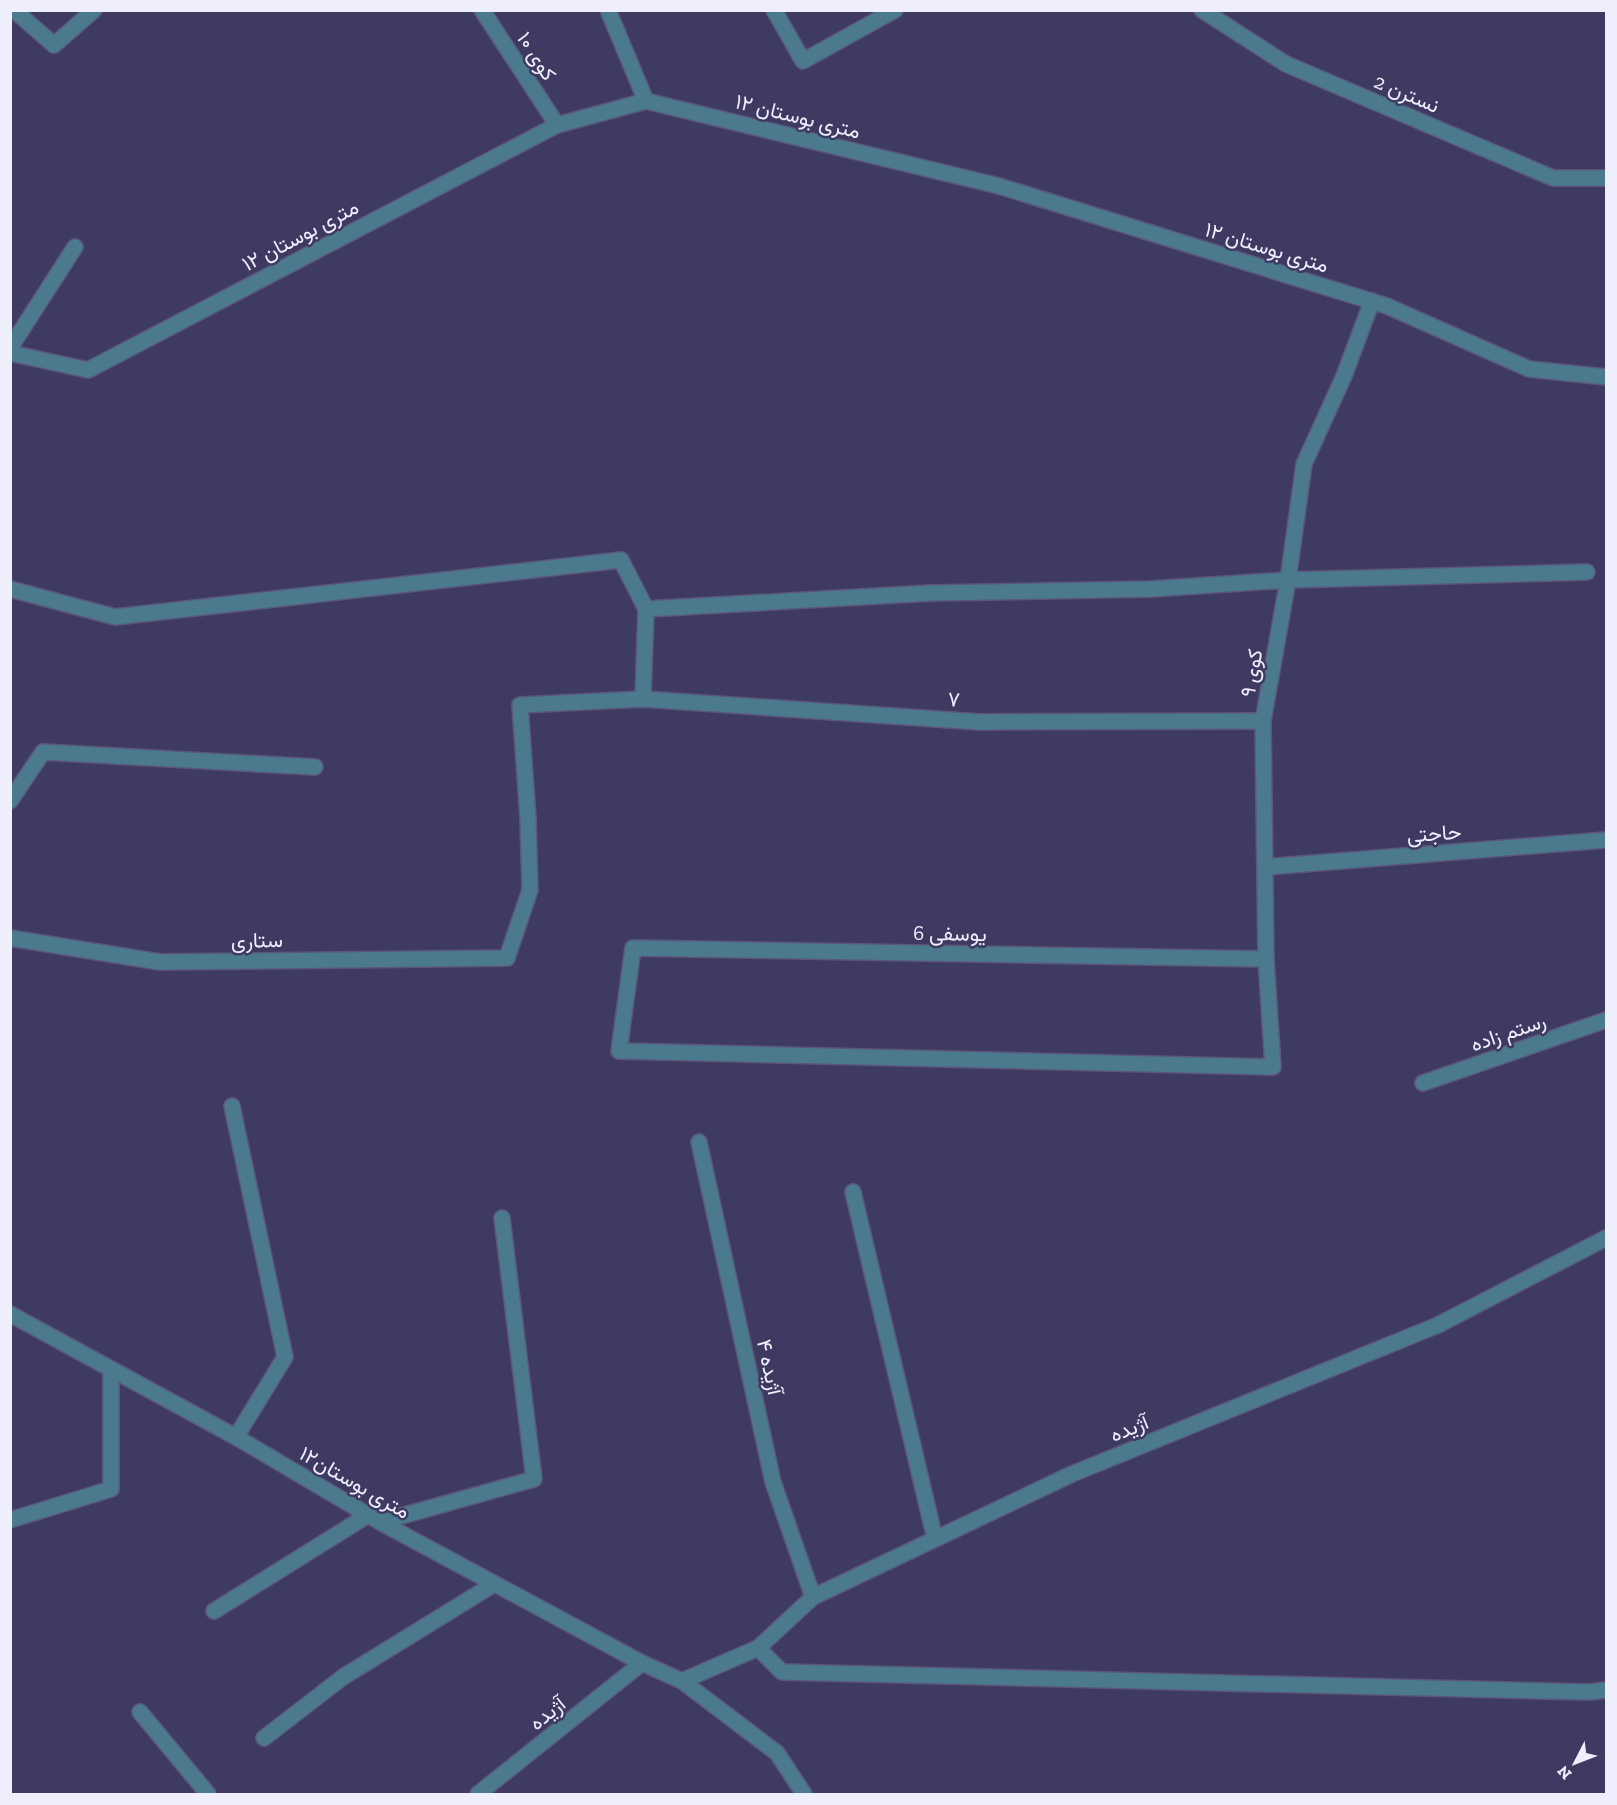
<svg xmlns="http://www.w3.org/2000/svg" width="1617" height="1805" font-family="'Zilla Slab',Vazirmatn,serif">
  <rect width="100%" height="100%" fill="#3e3a61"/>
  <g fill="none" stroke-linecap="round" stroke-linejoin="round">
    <g stroke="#5a577a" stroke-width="18">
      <g id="street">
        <path d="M14,10L54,45L94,10"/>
        <path d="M482,10L557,125"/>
        <path d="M608,10L646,101"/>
        <path d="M774,10L803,61L895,10"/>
        <path d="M1202,10L1286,64L1553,178H1606"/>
        <path d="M10,348L75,247"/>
        <path d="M10,353L88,370L557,125L646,101L999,186L1387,306L1529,369L1606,377"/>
        <path d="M10,589L115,617L621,560L646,609L931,593L1150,589L1288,580L1587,572"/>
        <path d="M643,699L646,609"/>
        <path d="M10,801L43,752L315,767"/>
        <path d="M1265,867L1606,840"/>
        <path d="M10,938L160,962L507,958L530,890L528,818L520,705L643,699L980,722L1263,721"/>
        <path d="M1266,959L633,948L619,1051L1273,1067L1266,959L1263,721L1288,580L1304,464L1344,376L1372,301"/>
        <path d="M1423,1083L1606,1020"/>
        <path d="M232,1106L285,1357L236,1437"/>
        <path d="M699,1142L773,1482L813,1597"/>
        <path d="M853,1192L935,1539"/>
        <path d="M10,1314L236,1437L380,1522L642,1663L682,1681L777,1753L804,1794"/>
        <path d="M10,1520L111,1489V1369"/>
        <path d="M380,1522L534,1479L502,1218"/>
        <path d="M214,1611L368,1515"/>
        <path d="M758,1648L782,1672L1589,1692L1606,1690"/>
        <path d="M682,1681L758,1648L813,1597L1072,1474L1438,1325L1606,1238"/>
        <path d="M140,1712L208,1794"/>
        <path d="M264,1738L343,1677L494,1584"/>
        <path d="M478,1794L642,1663"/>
      </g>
    </g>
    <use href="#street" stroke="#4b7a8e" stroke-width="15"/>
  </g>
  <g text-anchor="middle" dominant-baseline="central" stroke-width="5" stroke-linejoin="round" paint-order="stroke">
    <g font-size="21" fill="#efeefd" stroke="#3e3a61">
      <text transform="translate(537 56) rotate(57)">کوی ۱۰</text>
      <text transform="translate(1407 93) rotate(23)">نسترن 2</text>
      <text transform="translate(798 116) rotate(14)">۱۲ متری بوستان</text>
      <text transform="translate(300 235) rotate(-28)">۱۲ متری بوستان</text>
      <text transform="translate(1267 247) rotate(17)">۱۲ متری بوستان</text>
      <text transform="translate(1251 673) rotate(-80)">کوی ۹</text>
      <text transform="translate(954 699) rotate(4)">۷</text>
      <text transform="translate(1434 833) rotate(-4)">حاجتی</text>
      <text transform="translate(950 933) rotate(1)">یوسفی 6</text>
      <text transform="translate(257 940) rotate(-1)">ستاری</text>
      <text transform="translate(1508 1032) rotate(-19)">رستم زاده</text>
      <text transform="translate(770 1367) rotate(78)">۴ آژیده</text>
      <text transform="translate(1129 1428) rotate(-22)">آژیده</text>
      <text transform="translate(355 1482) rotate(30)">۱۲متری بوستان</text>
      <text transform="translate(547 1713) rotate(-39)">آژیده</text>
    </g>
  </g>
  <rect width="1617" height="1805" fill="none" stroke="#efeefd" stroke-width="24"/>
  <g transform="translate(1575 1763) rotate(228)" stroke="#3e3a61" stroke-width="4.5" paint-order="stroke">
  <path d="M0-4.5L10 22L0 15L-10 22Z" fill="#efeefd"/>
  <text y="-9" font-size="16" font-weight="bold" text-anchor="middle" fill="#efeefd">N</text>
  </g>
</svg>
